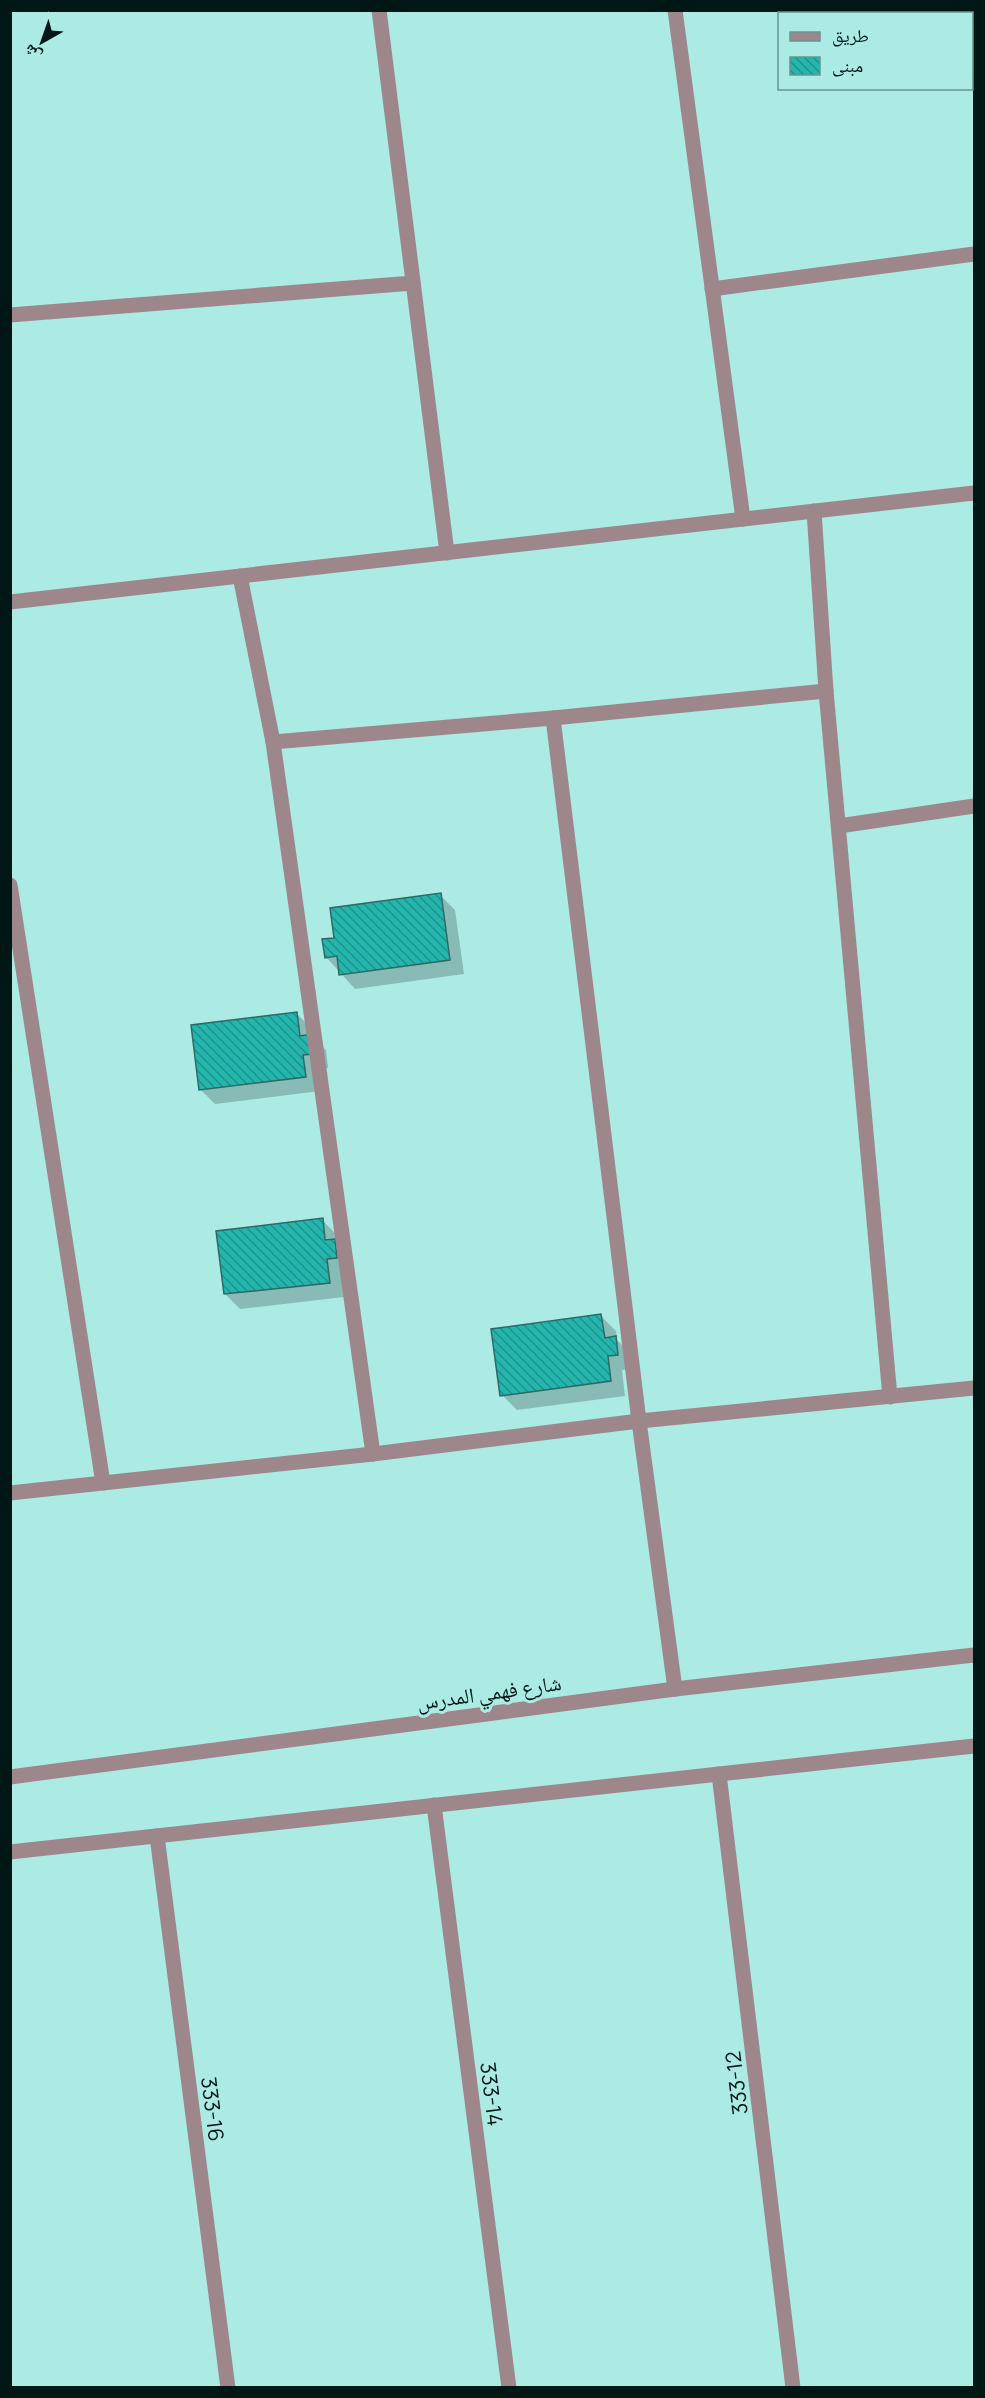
<svg xmlns="http://www.w3.org/2000/svg" width="985" height="2398" font-family="Manrope,'Noto Naskh Arabic',sans-serif">
  <defs>
    <pattern id="building-back-hatch" width="6" height="6" patternUnits="userSpaceOnUse" patternTransform="scale(1.5)"><rect width="6" height="6" fill="#24b6ad"/><path d="M-1 5l2 2M0 0l6 6M5-1l2 2" fill="none" stroke="#1d938c"/></pattern>
  </defs>
  <rect width="100%" height="100%" fill="#aceae4"/>
  <g fill="#0003">
    <path d="M440,895L455,910L464,974L355,989L326,957L335,939Z"/>
    <path d="M297,1014L312,1029V1037L326,1050L328,1068L317,1070L320,1091L215,1104L200,1089Z"/>
    <path d="M322,1220L337,1235L344,1297L240,1309L225,1294Z"/>
    <path d="M601,1316L616,1331L617,1340L630,1353L632,1369L622,1370L625,1396L517,1410L502,1395Z"/>
  </g>
  <g fill="url(#building-back-hatch)" stroke="#2c6a65" stroke-width="1.5">
    <path d="M441,893L450,960L339,975L337,956L325,958L322,939L334,938L330,908Z"/>
    <path d="M297,1012L300,1036L312,1034L314,1054L303,1055L306,1077L199,1090L191,1025Z"/>
    <path d="M323,1218L325,1240L335,1239L337,1258L327,1259L330,1283L224,1294L216,1231Z"/>
    <path d="M601,1314L605,1338L616,1336L618,1355L608,1356L611,1381L500,1396L491,1329Z"/>
  </g>
  <g fill="none" stroke-linecap="round" stroke-linejoin="round">
    <g stroke="#9e878b" stroke-width="15">
      <path d="M379,10L447,553"/>
      <path d="M675,10L743,519"/>
      <path d="M712,289L974,254"/>
      <path d="M10,315L413,283"/>
      <path d="M814,511L826,691L890,1397"/>
      <path d="M240,576L273,742L373,1454"/>
      <path d="M10,602L974,493"/>
      <path d="M553,718L639,1421L675,1689"/>
      <path d="M273,742L553,718L826,691"/>
      <path d="M839,826L974,806"/>
      <path d="M10,885L103,1483"/>
      <path d="M10,1493L373,1454L639,1421L974,1388"/>
      <path d="M719,1774L793,2388"/>
      <path d="M10,1777L675,1689L974,1655"/>
      <path d="M434,1805L509,2388"/>
      <path d="M157,1836L228,2388"/>
      <path d="M10,1852L974,1746"/>
    </g>
  </g>
  <g text-anchor="middle" dominant-baseline="central" stroke-width="6" stroke-linejoin="round" paint-order="stroke">
    <g font-size="21" fill="#001715" stroke="#aceae4">
      <text transform="translate(489 1692) rotate(-8)">شارع فهمي المدرس</text>
      <text transform="translate(736 2083) rotate(-97)">333-12</text>
      <text transform="translate(492 2094) rotate(83)">333-14</text>
      <text transform="translate(213 2109) rotate(83)">333-16</text>
    </g>
  </g>
  <rect width="985" height="2398" fill="none" stroke="#001715" stroke-width="24"/>
  <rect x="778" y="12" width="195" height="78" fill="#aceae4" stroke="#679691" stroke-width="1.5"/>
  <rect x="790" y="32" width="30" height="9" fill="#9e878b" stroke="#679691" stroke-width="1.5"/>
  <text x="832" y="42" font-size="18" fill="#001715">طريق</text>
  <rect x="790" y="57" width="30" height="18" fill="url(#building-back-hatch)" stroke="#679691" stroke-width="1.5"/>
  <text x="832" y="72" font-size="18" fill="#001715">مبنى</text>
  <g transform="translate(42 42) rotate(220)" stroke="#aceae4" stroke-width="4.5" paint-order="stroke">
  <path d="M0-4.5L10 22L0 15L-10 22Z" fill="#001715"/>
  <text y="-9" font-size="16" font-weight="bold" text-anchor="middle" fill="#001715">ش</text>
  </g>
</svg>
